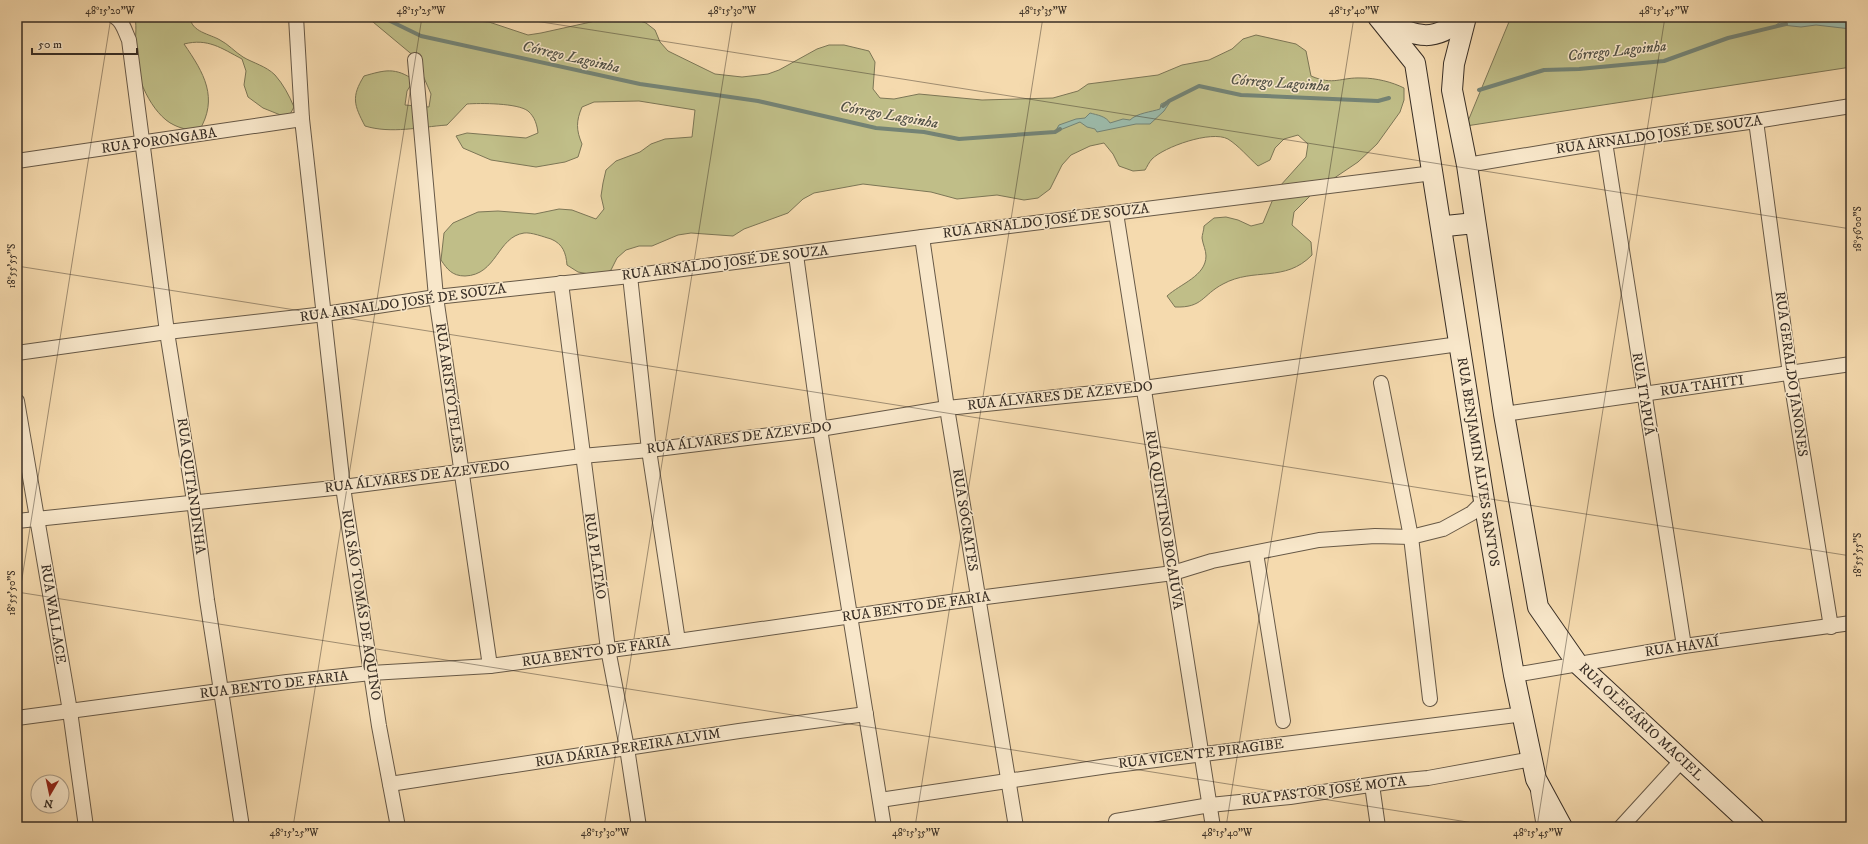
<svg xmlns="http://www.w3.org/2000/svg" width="1868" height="844" font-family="'IM FELL DW Pica',serif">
  <rect width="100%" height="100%" fill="#f5daae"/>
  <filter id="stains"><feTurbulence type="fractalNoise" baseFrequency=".005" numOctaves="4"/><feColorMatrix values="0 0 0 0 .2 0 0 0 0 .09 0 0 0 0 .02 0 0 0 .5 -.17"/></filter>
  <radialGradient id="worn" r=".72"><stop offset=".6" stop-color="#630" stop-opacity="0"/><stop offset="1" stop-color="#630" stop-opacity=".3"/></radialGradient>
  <g fill="#c0be88" stroke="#7c7656">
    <path d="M135,17H190C191,32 210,34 220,40C228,44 235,52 243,57C253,63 266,66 275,75C283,84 289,95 294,107L288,118L263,108L248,97L244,85L246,71L242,59C221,48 208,38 184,44C204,73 219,98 199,131C190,130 182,129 174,125C152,115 134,75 135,51C135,39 137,29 135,17Z"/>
    <path d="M367,17H475V21L489,22L528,35L541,33L609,18L621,17L634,19L646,23L655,30L660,42L668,51L715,74L742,77L768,74L779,70L817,49L829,45H844L869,51L875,62L873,89L880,98L894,99L919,94L982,100L1053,98L1078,91L1088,84L1158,75L1182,65L1209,60L1232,49L1243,39L1256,35L1296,44L1306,51L1311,76C1334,86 1340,77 1362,78C1376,78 1392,82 1404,88V100L1400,112L1377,144L1358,162L1315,191L1294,212L1292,225L1311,242L1312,255C1285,283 1254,267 1223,284C1202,295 1203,308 1175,307L1167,296C1180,284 1206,276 1206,256C1206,250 1203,245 1202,238C1202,235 1204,230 1204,226L1214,218L1226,217L1238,220L1251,226L1263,223L1273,199L1280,186L1306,157L1308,144L1298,135L1284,139L1275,148L1270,160L1258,166C1248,157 1239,146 1228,139C1211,130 1164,147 1152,159C1149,162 1147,167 1145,170L1133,171L1119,166L1113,154L1104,143L1090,146L1071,155L1062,165L1050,189L1038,198L1024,200L997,195L957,199L931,192L863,184L814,193L803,199L788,213L744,229L733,236L691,233L678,235L652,246H639L626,250L617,258L611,270L600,276L578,272L567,265C566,253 563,244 551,239C544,237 531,232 524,233C497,237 497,275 465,276C452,276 447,269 441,260L444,233L453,223L478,212L498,211L535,214L559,209L572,210L596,219L604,209L601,196L603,183L606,170L616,161L640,152L651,144L665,139L692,137L695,110L639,101L594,102L582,107C576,121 576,130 582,144L578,157L565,162L536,167L491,160L463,148L456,136L467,133L526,138L538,133C537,125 535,117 528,111C518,103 480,103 467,104L447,125C420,127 391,134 365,126C354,105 351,97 364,76C385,70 395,67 414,80L407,91L405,105L429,107L431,94L415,57Z"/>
    <path d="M1511,17H1851V67L1466,126Z"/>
  </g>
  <g fill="#9cbbab" stroke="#748375">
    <path d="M1787,17H1851V29L1816,25L1801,27L1782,25L1772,28Z"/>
    <path d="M1172,99L1164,111L1150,124H1136L1097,132L1095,129L1087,127L1080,122L1055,132L1059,125L1076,119L1085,118L1090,113C1097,115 1106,116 1110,123L1123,119L1130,120C1137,113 1151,112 1160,109L1161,104Z"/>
  </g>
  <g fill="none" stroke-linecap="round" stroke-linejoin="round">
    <g stroke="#748375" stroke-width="4">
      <path d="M382,17L421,36L640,84L758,101L876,128L924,132L959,139L1055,132L1060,129"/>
      <path d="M1479,90L1544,70L1579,69L1664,61L1728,38L1786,24"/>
      <path d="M1163,106L1169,101L1199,86L1241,95L1378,101L1389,98"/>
    </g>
    <g stroke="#675947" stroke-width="16">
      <g id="minor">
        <path d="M115,17C123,21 125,32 129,40L167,332L194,501L207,600L242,827"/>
        <path d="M296,17L302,119L343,487L379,726L398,827"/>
        <path d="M415,60L436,297L490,666"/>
        <path d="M1756,121L1790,374L1831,627"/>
        <path d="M1605,142L1684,646"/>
        <path d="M17,161L302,119"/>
        <path d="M1467,165L1605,142L1756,121L1851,106"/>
        <path d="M1116,213L1213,827"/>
        <path d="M922,237L947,408L1016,827"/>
        <path d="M796,255L820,429L884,827"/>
        <path d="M630,276L649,450L678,641"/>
        <path d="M561,283L608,649L627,748L639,827"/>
        <path d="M17,353L167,332L325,314L436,297L630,276L922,237L1433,173"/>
        <path d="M1381,383L1411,537L1430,699"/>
        <path d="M17,401L70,711L86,827"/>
        <path d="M1504,414L1851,364"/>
        <path d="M17,521L343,487L582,456L649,450L820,429L947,408L1144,388L1459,344"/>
        <path d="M1256,553L1283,721"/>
        <path d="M1514,675L1684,646L1851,623"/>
        <path d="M17,718L287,682L371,673L490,666L678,641L978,598L1173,573L1212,561L1319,540L1375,536L1411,537L1443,529L1472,513L1484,501"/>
        <path d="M390,784L739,731L866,714"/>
        <path d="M1372,785L1378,827"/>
        <path d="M1538,791L1544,827"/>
        <path d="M880,800L1108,766L1524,714"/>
        <path d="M1116,821L1210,805L1290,797L1396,781L1428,778L1532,759"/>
        <path d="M1621,827L1682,760"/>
      </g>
    </g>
    <g stroke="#382e25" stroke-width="22">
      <g id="secondary">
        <path d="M1378,17L1415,63L1484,501L1514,675L1536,779L1562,827"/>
        <path d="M1466,17L1454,64L1452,90L1467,165L1504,414L1538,607L1577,663L1754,827"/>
        <path d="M1384,21C1419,38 1433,43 1465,17"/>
        <path d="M1441,224L1446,226L1475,223"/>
      </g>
    </g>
    <use href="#minor" stroke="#f8e7ca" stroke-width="14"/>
    <use href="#secondary" stroke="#f8e7ca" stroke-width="20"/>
  </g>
  <path fill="none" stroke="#382e25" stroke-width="1" stroke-opacity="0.45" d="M510,17L1851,229M17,266L1851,556M17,592L1499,827M17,610L111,17M293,827L422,17M604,827L733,17M915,827L1043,17M1226,827L1354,17M1537,827L1665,17M1848,827L1851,807"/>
  <g text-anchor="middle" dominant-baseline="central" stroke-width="3" stroke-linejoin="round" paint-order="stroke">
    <g font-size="14" fill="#382e25" stroke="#f8e7ca">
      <text transform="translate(1659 135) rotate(-8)">RUA ARNALDO JOSÉ DE SOUZA</text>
      <text transform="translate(159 141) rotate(-8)">RUA PORONGABA</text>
      <text transform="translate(1046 221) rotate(-7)">RUA ARNALDO JOSÉ DE SOUZA</text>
      <text transform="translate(725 263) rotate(-7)">RUA ARNALDO JOSÉ DE SOUZA</text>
      <text transform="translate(403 303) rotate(-8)">RUA ARNALDO JOSÉ DE SOUZA</text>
      <text transform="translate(1791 374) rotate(82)">RUA GERALDO JANONES</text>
      <text transform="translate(1702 386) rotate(-8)">RUA TAHITI</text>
      <text transform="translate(449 388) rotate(82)">RUA ARISTÓTELES</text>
      <text transform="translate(1643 394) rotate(81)">RUA ITAPUÃ</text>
      <text transform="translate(1060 396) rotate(-6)">RUA ÁLVARES DE AZEVEDO</text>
      <text transform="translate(739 438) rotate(-7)">RUA ÁLVARES DE AZEVEDO</text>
      <text transform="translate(1478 462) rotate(81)">RUA BENJAMIN ALVES SANTOS</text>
      <text transform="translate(417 477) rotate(-7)">RUA ÁLVARES DE AZEVEDO</text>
      <text transform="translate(191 486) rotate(82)">RUA QUITANDINHA</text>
      <text transform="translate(965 520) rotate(81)">RUA SÓCRATES</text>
      <text transform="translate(1164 520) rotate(81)">RUA QUINTINO BOCAIÚVA</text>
      <text transform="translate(595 556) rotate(82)">RUA PLATÃO</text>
      <text transform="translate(361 605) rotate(81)">RUA SÃO TOMÁS DE AQUINO</text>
      <text transform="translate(916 607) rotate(-8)">RUA BENTO DE FARIA</text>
      <text transform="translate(53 614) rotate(81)">RUA WALLACE</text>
      <text transform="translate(1682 647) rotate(-8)">RUA HAVAÍ</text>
      <text transform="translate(596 652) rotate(-8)">RUA BENTO DE FARIA</text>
      <text transform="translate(274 685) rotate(-7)">RUA BENTO DE FARIA</text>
      <text transform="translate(1641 722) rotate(43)">RUA OLEGÁRIO MACIEL</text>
      <text transform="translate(628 748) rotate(-9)">RUA DÁRIA PEREIRA ALVIM</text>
      <text transform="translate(1201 754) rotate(-7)">RUA VICENTE PIRAGIBE</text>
      <text transform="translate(1324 791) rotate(-7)">RUA PASTOR JOSÉ MOTA</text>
    </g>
    <g font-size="15" font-style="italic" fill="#515146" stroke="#f8e7ca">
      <text transform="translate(1617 51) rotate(-6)">Córrego Lagoinha</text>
      <text transform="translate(571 57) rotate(13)">Córrego Lagoinha</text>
      <text transform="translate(1280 83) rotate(4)">Córrego Lagoinha</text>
      <text transform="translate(889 115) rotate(10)">Córrego Lagoinha</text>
    </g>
  </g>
  <rect width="1868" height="844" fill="none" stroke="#f5daae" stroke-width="44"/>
  <g transform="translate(50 794) rotate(189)"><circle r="19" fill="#f8e7ca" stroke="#ab9d88"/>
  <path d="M0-3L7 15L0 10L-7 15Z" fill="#8f2418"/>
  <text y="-6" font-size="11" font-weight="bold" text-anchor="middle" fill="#382e25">N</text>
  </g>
  <path d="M32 48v6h105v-6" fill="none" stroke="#382e25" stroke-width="2"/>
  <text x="38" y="48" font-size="12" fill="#382e25" stroke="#f8e7ca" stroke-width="3" paint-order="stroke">50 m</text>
  <rect x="22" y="22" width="1824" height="800" fill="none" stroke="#382e25" stroke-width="1.5"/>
  <g font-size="10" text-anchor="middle" fill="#382e25">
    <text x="110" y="14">48°15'20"W</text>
    <text x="421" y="14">48°15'25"W</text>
    <text x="732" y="14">48°15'30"W</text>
    <text x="1043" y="14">48°15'35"W</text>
    <text x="1354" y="14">48°15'40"W</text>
    <text x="1664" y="14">48°15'45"W</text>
    <text transform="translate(1857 229) rotate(-90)" y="4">18°56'00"S</text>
    <text transform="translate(11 266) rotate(-90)" y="4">18°55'55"S</text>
    <text transform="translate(1857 555) rotate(-90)" y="4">18°55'55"S</text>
    <text transform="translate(11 593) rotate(-90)" y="4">18°55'50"S</text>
    <text x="294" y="836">48°15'25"W</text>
    <text x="605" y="836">48°15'30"W</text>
    <text x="916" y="836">48°15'35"W</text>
    <text x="1227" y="836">48°15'40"W</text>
    <text x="1538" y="836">48°15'45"W</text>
  </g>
  <rect width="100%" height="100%" filter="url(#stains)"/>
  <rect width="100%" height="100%" fill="url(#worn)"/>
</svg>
